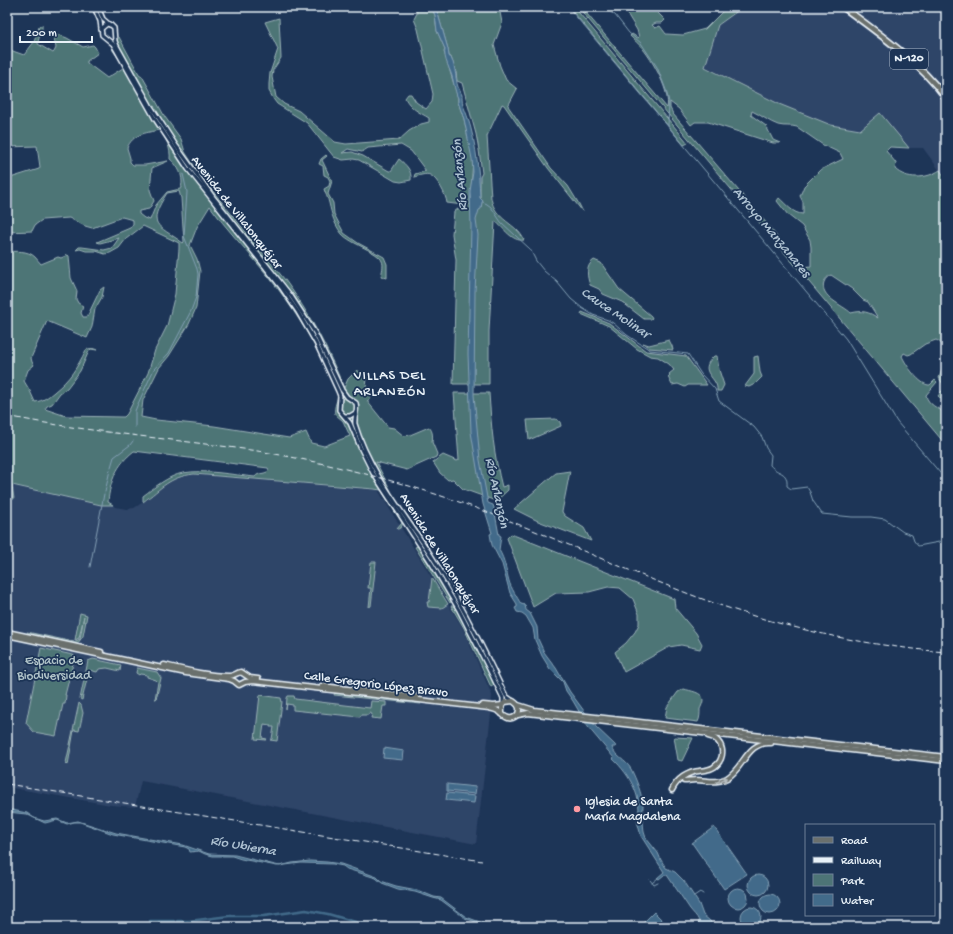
<svg xmlns="http://www.w3.org/2000/svg" width="953" height="934" font-family="'Gochi Hand',sans-serif">
  <rect width="100%" height="100%" fill="#1d3557"/>
  <filter id="ink" filterUnits="userSpaceOnUse"><feTurbulence type="fractalNoise" baseFrequency=".025" numOctaves="2"/><feDisplacementMap in="SourceGraphic" scale="8" xChannelSelector="R" yChannelSelector="G"/><feConvolveMatrix kernelMatrix="1 2 1 2 8 2 1 2 1" color-interpolation-filters="sRGB"/></filter>
  <g filter="url(#ink)">
    <g fill="#2f4468">
      <path d="M743,7H946V179L923,148H909L880,113L860,130L831,125L779,104L705,66L718,25Z"/>
      <path d="M194,474L378,490L462,627L492,695L491,714L476,844L141,781L135,807L111,805L7,787V479L10,485L101,505H113L115,507L127,509L134,508L148,499L161,486L169,481L181,476Z"/>
    </g>
    <g fill="#4d7476" stroke="#9ab2b7" fill-rule="evenodd">
      <path d="M416,7H431L435,15L437,31L445,49L444,52L446,58L458,98V102L464,119L473,159L470,205L481,206L482,202L483,201L480,198V177L482,173L479,150L476,134L462,83L457,81L456,72L451,57L449,56L448,49L436,7H499L502,23L494,45L500,66L506,80L517,89L508,106L551,168L568,186L579,204L583,212L548,168L504,105L502,104L487,136L491,198C495,221 517,223 524,240C512,242 504,228 495,221L489,331V384H453L456,260L452,234L454,212L463,205L447,203C446,195 438,179 430,175C426,173 418,176 414,177L415,174L426,171L411,151L401,145L368,148L362,152L348,149L342,153L352,152L363,156L389,171H391L399,159C406,165 412,170 411,180L401,182L395,181L359,160L353,159L343,160L334,157L307,123L277,104L274,100L269,91V84L270,73L278,49L265,22L279,18L281,58L273,70L272,77L276,97L284,104L299,111L335,142L346,144L399,140L409,131L421,124L429,122V118C419,112 411,109 405,98L408,94H411L416,102L426,109L432,102L433,94L418,29L414,19L417,13Z"/>
      <path d="M569,7H574L688,143L684,145Z"/>
      <path d="M578,7H581L667,108C671,93 653,61 643,49C639,44 634,40 630,36L632,34L638,38L639,37L637,30L623,7H652L665,20L662,23H656L652,25L655,28L660,26L666,34L683,35L705,29L723,11L719,7H743L718,25L705,67L779,104L831,125L860,130L880,113L909,148L890,147L886,151L896,163L895,169C906,180 927,179 940,170L946,179V403L938,396L945,387L939,378C943,368 950,345 936,340L925,344L911,354L908,355L904,353L902,356C906,365 920,386 930,385L935,380L937,382L926,395C927,404 939,409 946,413V445ZM670,102L679,109L691,125L695,122H708L773,143H780L773,140L766,126L751,115L752,111C761,115 769,122 778,125C785,127 791,125 797,127L823,145L840,153L843,159L820,170L804,186L800,196L803,202V214C793,214 786,204 779,198L777,201L788,215L802,226L810,240L811,247V266L804,267L793,258L768,225L673,114L670,108ZM831,275L852,289L863,300L868,302L878,318C869,312 863,310 851,313C843,305 819,297 824,282C826,278 827,277 831,275Z"/>
      <path d="M42,25C43,31 38,37 38,44L53,53L54,52L56,48L54,38L57,34L67,38L83,47L93,45L95,47L98,53L87,61V63L107,78L123,68V65L112,49L113,46L119,37L139,74L142,76L165,117L181,139L185,152L203,179L285,280C310,314 328,349 344,388L348,379L357,370L367,377L366,390L371,398L367,401L388,427L394,428L404,436L410,435L429,427C433,431 433,437 432,442L437,454L436,457L407,470L376,462L391,491H386C409,525 432,558 452,594C471,627 487,660 504,694L480,645L451,593L420,542L385,490H382L403,522C402,526 401,529 397,529L402,523L381,490L374,489L194,474C169,477 162,488 143,502V496C155,487 168,476 183,473C205,469 233,475 255,477C258,472 266,475 269,470L268,468L134,451C117,464 110,481 108,502L113,505H101L12,485L14,499H12L10,487L7,479V252C15,251 28,250 35,257C37,259 39,262 41,264L58,257L61,258L68,255L69,256L71,278L77,291L76,299L78,303L83,306L81,313L83,317H87L100,290L104,287L102,297L95,309L92,327L87,338L47,321L31,358L32,362L34,365L28,370L24,381L30,391L35,402C43,401 48,397 54,392C71,378 76,369 86,350C90,348 93,348 97,350L91,349L89,351L80,371L67,388L60,393L52,404L47,406L45,409L66,416L121,417H124L127,414L148,373L155,350L167,326L175,294L179,249V243L143,226L126,239L119,248L110,253L105,254L96,251H86L80,249L76,250L79,247H82L104,250L112,248L119,238L100,243L97,242L130,228L133,224V220L122,217L92,228L85,226L69,218L42,220L35,225L32,231L7,232V179L39,169L40,167L37,146L7,147V49L24,55L34,42L39,27ZM159,130C166,137 171,149 170,159C176,164 182,172 182,182C182,184 181,186 182,188L180,189L167,192L156,205L150,220L144,218L139,214V211L149,209L154,201L150,190L152,168L168,161L145,165H133L130,162V158L127,148C133,134 145,133 159,130ZM179,191L181,198L184,242L183,243C157,224 146,226 167,193ZM210,206C226,229 245,248 263,270C285,296 303,324 319,354C325,366 332,380 337,393C339,400 333,406 335,414L343,421L350,436L324,446L311,443L306,432L289,438L214,426L156,420L141,417L143,400L159,368L169,356L189,324L196,308L200,271L197,259L190,245L197,227Z"/>
      <path d="M326,155L327,156L322,160L332,181L328,194L333,203L334,214L344,233L358,243L384,257L387,264V278L381,276C382,272 384,265 382,261C379,252 351,244 342,234C334,224 332,215 329,203C328,198 325,193 324,189L329,186L330,181L328,177L324,175L323,166L319,164L321,159Z"/>
      <path d="M594,260L601,263L619,289L651,316L652,318L651,319H644L622,302L603,294L599,289L590,285C587,277 585,266 594,260Z"/>
      <path d="M582,312L609,323L646,351L686,356L707,385H688L685,387L678,384L672,385L668,377L670,375L669,374L674,370L669,364L658,357L650,356L637,349L609,326L581,314Z"/>
      <path d="M669,340L672,346L673,350L649,348L643,343L649,345Z"/>
      <path d="M714,356H717L719,370L724,385L721,391H717C719,377 696,373 714,356Z"/>
      <path d="M758,356L760,372L762,377L755,384L749,387L745,386L754,374V357Z"/>
      <path d="M454,393H489C491,425 494,456 502,487L508,485V490L496,501L463,489L453,479L448,480L440,473L433,462L443,455L457,461L459,460Z"/>
      <path d="M556,419L560,422L561,426L529,440L527,420Z"/>
      <path d="M570,471L562,512L565,516L584,528L591,541L538,521L514,509L551,477L556,473Z"/>
      <path d="M511,534L674,599L675,608L696,633L702,644L700,649L681,645L669,647L624,672L615,652L626,643L635,632L639,624V614L633,599L620,588L608,587L589,592L556,593L533,607L507,538Z"/>
      <path d="M418,546L420,548L452,600L450,603L415,547Z"/>
      <path d="M371,562H376L371,606L369,607L371,588H368Z"/>
      <path d="M432,578L448,604L442,608L428,607L427,602H429Z"/>
      <path d="M451,606H455L493,680V682L494,685L491,687L464,628Z"/>
      <path d="M80,613L87,615L83,636L78,643H68L29,635L27,632L74,642L80,639L84,616L79,638L75,640Z"/>
      <path d="M41,648L73,655L75,656L65,695H66L65,704H63L56,736L34,732L26,723Z"/>
      <path d="M93,659L121,665L120,671L107,668L99,669L97,672L89,670L82,700L80,699L88,661Z"/>
      <path d="M137,668L157,672L161,678L156,699H155L158,682L156,680L147,677V675L140,674L139,675L136,673Z"/>
      <path d="M684,689C690,691 703,692 703,700C703,703 701,707 700,709C700,714 700,718 698,722L665,718L667,707L678,692Z"/>
      <path d="M335,692L419,702L421,704L334,695Z"/>
      <path d="M260,695L281,698L282,702L277,741L270,740L272,739L274,727H270V725L264,724L262,738L267,739L266,740L255,739Z"/>
      <path d="M288,696H294L295,699L370,708L371,701L386,702V706H383L381,719L371,718L372,714L369,713L368,715H361L360,717L293,710V705L287,704L286,709L287,698Z"/>
      <path d="M79,703L81,705L83,713L79,731L74,730L68,765L66,763Z"/>
      <path d="M674,737L693,738L682,761L678,760Z"/>
    </g>
    <g fill="#426b8a" stroke="#84a1b6">
      <path d="M431,7H436L448,49L449,56C456,62 455,78 458,87C459,90 461,92 462,95C462,98 462,102 463,105C475,133 479,167 480,198L483,201L482,202L481,209L479,210L476,220L478,235L475,291L474,395L480,460L488,503L493,505L494,508L499,535L501,536L499,550C505,560 506,570 509,581C511,588 517,597 521,604L525,605L526,610L530,613L537,627L538,639L544,652L556,668L570,692L596,727L615,745L616,747H612C615,757 626,760 631,769C636,779 642,794 643,805C643,811 642,816 644,821L643,822L644,832L646,838L658,853L661,860L666,868L675,872L684,881L699,904L703,915L710,921L714,927L698,926L699,921C697,916 693,913 690,909C682,898 675,886 667,875H664L659,879L657,878L664,872L641,836L637,821C644,799 630,775 613,759L614,758L588,727L573,701L566,691L563,682L550,669L542,656L535,640L533,628L526,616L522,613L517,612L515,608L517,607V604L510,593L502,564L492,545L490,534L492,533L483,504L471,432L468,354L471,227L470,191L473,172L472,159L464,119L458,102V98L457,96C455,90 454,85 453,80C451,70 443,59 445,49L437,31L435,15Z"/>
      <path d="M384,748L404,751L403,760L383,758Z"/>
      <path d="M447,784L476,787L475,794L447,791Z"/>
      <path d="M447,793L475,796L474,803L446,800Z"/>
      <path d="M7,809L27,813L34,818L44,821L57,819L67,823L78,821L116,833L183,845L209,854L235,855L275,865L280,866L292,863L310,861L327,862L341,864L377,877L381,881L396,886L417,890L434,897L441,898L466,917L494,927L486,926L465,918L441,900L433,898L415,892L398,889L382,883L376,878L347,869L343,866L333,864L301,863L277,866L241,859L232,856H213L205,854L199,851L190,852L189,849L185,847L113,834L80,822H74L67,824L57,820L45,823L26,814L7,812Z"/>
      <path d="M714,827L747,874L724,889L692,843Z"/>
      <circle cx="758" cy="885" r="10"/>
      <circle cx="738" cy="898" r="10"/>
      <circle cx="770" cy="904" r="10"/>
      <circle cx="751" cy="917" r="10"/>
      <path d="M654,912L668,926L667,927H639Z"/>
    </g>
    <g fill="none" stroke-linecap="round" stroke-linejoin="round">
      <g stroke="#84a1b6" stroke-width="1">
        <path d="M568,7L846,339L897,422L946,480"/>
        <path d="M603,7L615,15L629,33L641,43L657,67L666,90L669,102L668,126"/>
        <path d="M483,202L487,204L491,207L501,222L530,249L536,261L544,271L557,282L571,299L582,308L593,315L608,320L613,323L627,335L650,350L688,354L701,374L715,389L719,401L754,427L762,437L766,448L771,455L770,465C778,475 788,470 787,486L791,489L807,487L810,492L813,501L822,514L852,517H871L885,519L903,532L912,535L914,541L918,546L939,542L946,539"/>
        <path d="M135,427V411L137,406L154,369L169,353L191,311L196,297L198,274L197,269L184,236L187,192L183,174"/>
        <path d="M111,467L114,457L130,445L133,441"/>
        <path d="M105,492L110,470"/>
        <path d="M90,567L104,494"/>
        <path d="M650,880L654,885L658,883"/>
        <path d="M652,883L658,878"/>
        <path d="M694,896L700,892L703,894"/>
      </g>
      <g stroke="#426b8a" stroke-width="2.5">
        <path d="M150,921H174"/>
        <path d="M177,921H189L229,916H264L306,910L328,914L366,925L407,927"/>
        <path d="M7,923L20,927"/>
      </g>
      <g stroke="#e8f1f8" stroke-width="6">
        <g id="minor">
          <path d="M94,7L100,21L102,35L113,44L155,119L188,169L281,287L298,312L316,343L338,391L340,396L339,410L350,423L361,449L373,473L432,564L459,610L489,669L503,698V704"/>
          <path d="M98,7L103,19L110,25"/>
          <path d="M101,29L107,24L111,25L114,28L115,41L117,46L150,105L177,147L213,197L291,296L315,333L342,390L347,397L356,403C358,410 354,417 355,424C370,473 404,513 431,555C459,599 482,645 504,692L506,696L513,701"/>
          <path d="M345,416H350L355,413"/>
        </g>
      </g>
      <g stroke="#e8f1f8" stroke-width="7">
        <g id="major">
          <path d="M7,632L101,652"/>
          <path d="M7,635L186,673L229,679L234,681L239,685L245,682L253,681L489,708C492,709 495,709 498,711C501,712 503,716 506,717C512,721 520,715 519,708C518,704 516,703 513,701L505,702L502,706V714"/>
          <path d="M164,665C185,670 208,676 229,676C234,676 236,673 241,672L250,678L258,679"/>
          <path d="M322,686L417,697"/>
          <path d="M483,705L494,706L502,705"/>
          <path d="M518,705L534,710L946,757"/>
          <path d="M518,715L528,713L946,761"/>
          <path d="M684,781C688,781 692,780 696,780C707,780 716,784 727,778C744,768 747,741 771,743"/>
          <path d="M672,790C677,779 688,772 699,771C704,770 710,770 714,767C727,758 724,739 708,736"/>
        </g>
      </g>
      <g stroke="#e8f1f8" stroke-width="8">
        <path id="highway" d="M843,7C880,34 919,62 946,98"/>
      </g>
      <use href="#minor" stroke="#1d3557" stroke-width="3"/>
      <use href="#major" stroke="#6b706d" stroke-width="4"/>
      <use href="#highway" stroke="#6b706d" stroke-width="4.5"/>
      <g stroke="#e8f1f8" stroke-width="1" stroke-dasharray="6 3" stroke-linecap="butt">
        <path d="M7,416C92,433 178,439 264,452C315,461 366,473 416,488C516,518 609,565 708,601C784,628 865,646 946,652"/>
        <path d="M7,784L482,861"/>
      </g>
    </g>
    <defs><path id="oneway-shaft" d="M-6 0H5M1.5-3L5.5 0L1.5 3" fill="none" stroke-width="1.6" stroke-linecap="round" stroke-linejoin="round"/></defs>
    <use stroke="#b6bdc0" href="#oneway-shaft" transform="translate(722 780) rotate(-21)"/>
  </g>
  <circle fill="#ff9aa2" stroke="#1d3557" stroke-width="1.5" cx="577" cy="809" r="4"/>
  <g text-anchor="middle" dominant-baseline="central" stroke-width="3.5" stroke-linejoin="round" paint-order="stroke">
    <rect fill="#1d3557" stroke="#abb9c8" stroke-width="1" x="890" y="49" width="38" height="20" rx="3"/>
    <g font-size="12" font-weight="bold" fill="#e8f1f8">
      <text x="909" y="59">N-120</text>
    </g>
    <g font-size="13" fill="#e8f1f8" stroke="#1d3557">
      <text transform="translate(236 213) rotate(52)">Avenida de Villalonquéjar</text>
      <text transform="translate(439 554) rotate(58)">Avenida de Villalonquéjar</text>
      <text transform="translate(376 685) rotate(7)">Calle Gregorio López Bravo</text>
    </g>
    <g font-size="13" fill="#b2c5ca" stroke="#1d3557">
      <text x="54" y="661">Espacio de<tspan x="54" dy="15">Biodiversidad</tspan></text>
    </g>
    <g font-size="13" fill="#e8f1f8" stroke="#1d3557" text-anchor="start">
      <text x="585" y="802">Iglesia de Santa<tspan x="585" dy="15">María Magdalena</tspan></text>
    </g>
    <g font-size="14" font-style="italic" fill="#aec2d2" stroke="#1d3557">
      <text transform="translate(461 175) rotate(-95)">Río Arlanzón</text>
      <text transform="translate(771 233) rotate(50)">Arroyo Manzanares</text>
      <text transform="translate(615 314) rotate(34)">Cauce Molinar</text>
      <text transform="translate(496 493) rotate(78)">Río Arlanzón</text>
      <text transform="translate(243 847) rotate(10)">Río Ubierna</text>
    </g>
    <g font-size="14" letter-spacing="1" fill="#e8f1f8" stroke="#1d3557">
      <text x="390" y="376">VILLAS DEL<tspan x="390" dy="16">ARLANZÓN</tspan></text>
    </g>
  </g>
  <rect width="953" height="934" fill="none" stroke="#1d3557" stroke-width="24"/>
  <rect x="12" y="12" width="929" height="910" fill="none" stroke="#e8f1f8" stroke-width="1.5" filter="url(#ink)"/>
  <rect x="805" y="824" width="130" height="92" fill="#1d3557" stroke="#6e8097"/>
  <rect x="813" y="837" width="20" height="6" fill="#6b706d" stroke="#6e8097"/>
  <text x="841" y="844" font-size="12" fill="#e8f1f8">Road</text>
  <rect x="813" y="857" width="20" height="6" fill="#e8f1f8" stroke="#6e8097"/>
  <text x="841" y="864" font-size="12" fill="#e8f1f8">Railway</text>
  <rect x="813" y="874" width="20" height="12" fill="#4d7476" stroke="#6e8097"/>
  <text x="841" y="884" font-size="12" fill="#e8f1f8">Park</text>
  <rect x="813" y="894" width="20" height="12" fill="#426b8a" stroke="#6e8097"/>
  <text x="841" y="904" font-size="12" fill="#e8f1f8">Water</text>
  <path d="M20 36v6h72v-6" fill="none" stroke="#e8f1f8" stroke-width="2"/>
  <text x="26" y="36" font-size="12" fill="#e8f1f8" stroke="#1d3557" stroke-width="3" paint-order="stroke">200 m</text>
</svg>
